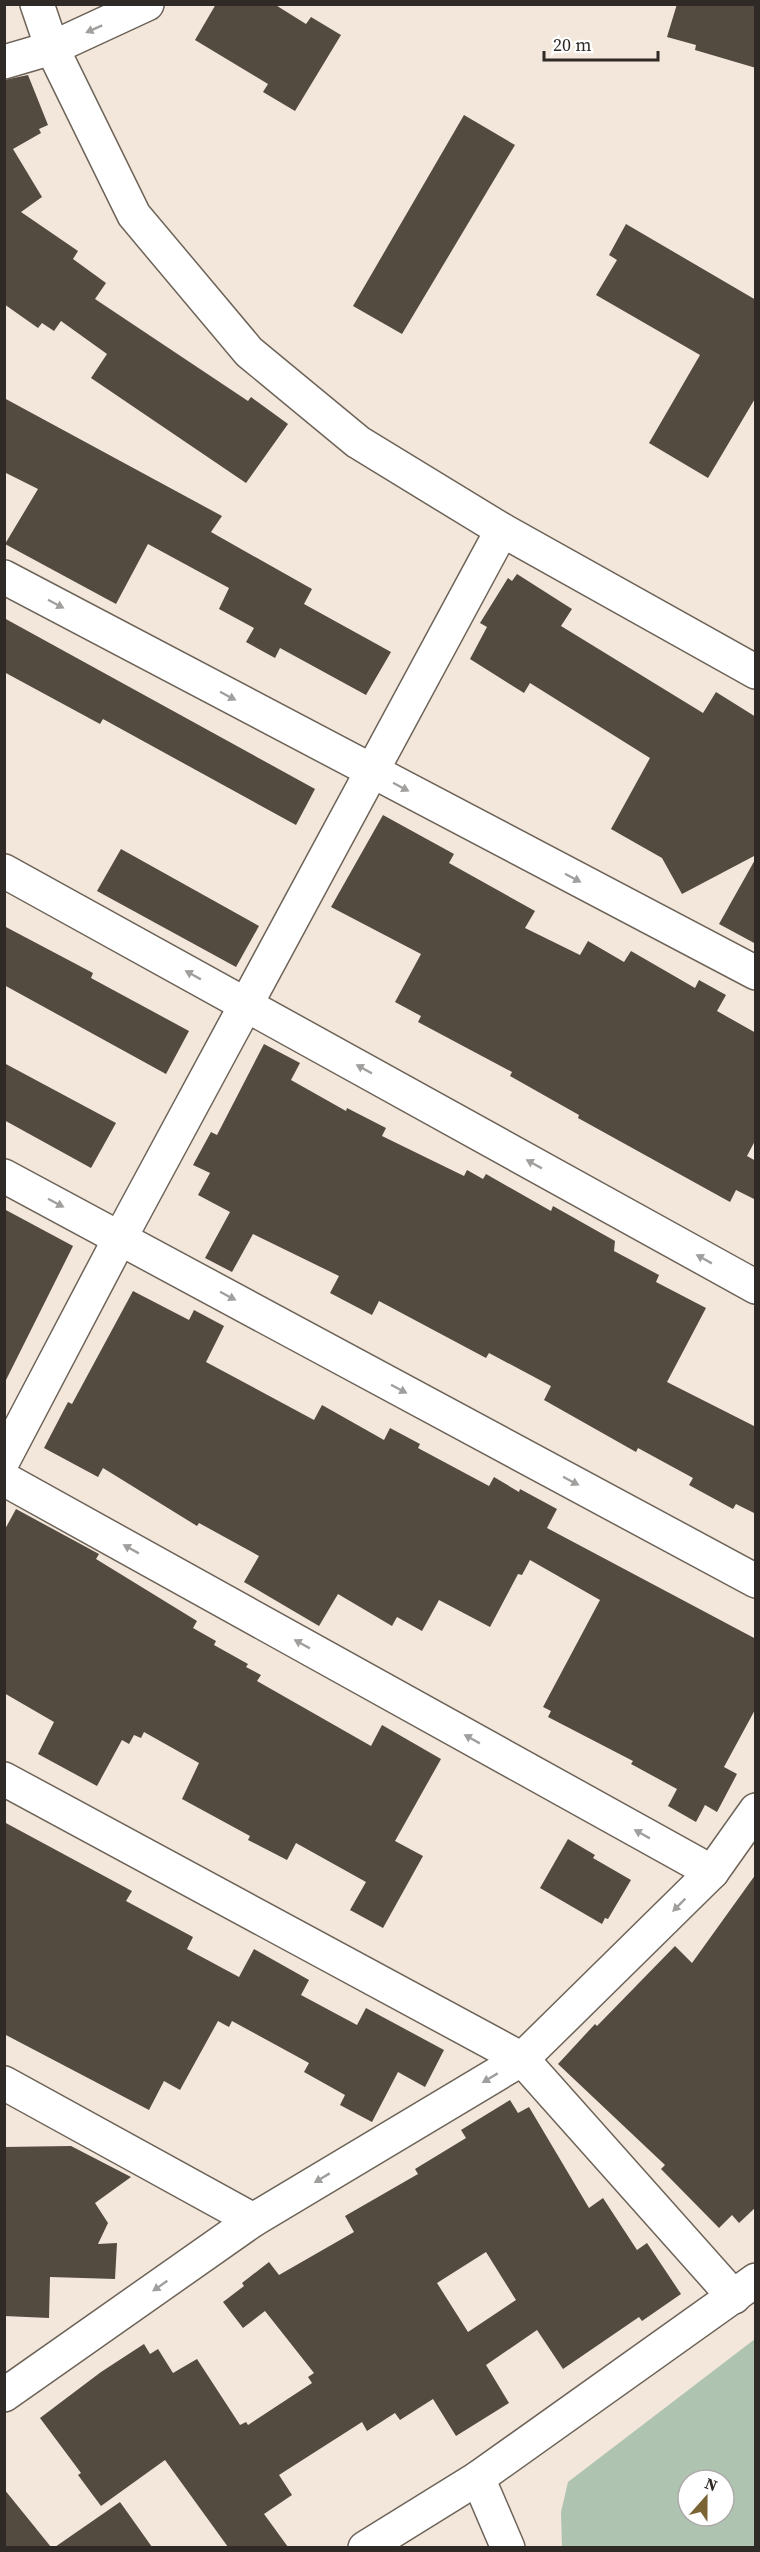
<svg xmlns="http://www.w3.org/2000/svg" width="760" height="2552" font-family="'Source Serif 4',serif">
  <rect width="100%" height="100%" fill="#f2e7da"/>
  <path fill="#afc3b1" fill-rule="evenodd" d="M755,2339V2547H562L561,2512L568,2482ZM688,2480H724V2516H688Z"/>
  <g fill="#544b40" fill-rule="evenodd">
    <path d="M216,4H274L306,24L311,17L341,35L295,111L263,92L268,84L195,40Z"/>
    <path d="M677,4H756V68L695,50L696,45L667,37Z"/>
    <path d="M28,75L48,125L39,129L41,133L13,149L42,197L21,212L78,251L73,259L106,283L95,299L248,401L251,397L288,424L246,483L91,378L107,354L61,321L54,331L42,323L38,328L4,304V80Z"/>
    <path d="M464,115L515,145L402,334L353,306Z"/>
    <path d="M626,224L756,300V397L708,478L649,443L700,355L596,295L617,260L609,255Z"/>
    <path d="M4,398L222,516L211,532L312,589L304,604L391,652L366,695L280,648L275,658L246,642L254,628L219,609L229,588L148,544L116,604L5,544L38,489L4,472Z"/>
    <path d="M517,574L572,609L561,626L703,713L716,692L756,717V855L682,894L662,858L611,829L650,758L530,683L524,693L470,659L487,627L480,623L508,578L512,581Z"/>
    <path d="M4,618L315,789L296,825L103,719L100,724L4,672Z"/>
    <path d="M383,815L454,854L449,863L535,911L525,928L580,955L588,941L624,962L631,951L695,988L699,980L726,995L717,1011L756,1033V1139L747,1156L756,1161V1200L736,1190L730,1202L578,1118L579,1115L510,1076L512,1072L418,1022L421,1016L395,1002L421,954L331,907Z"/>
    <path d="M121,849L259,926L236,967L97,891Z"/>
    <path d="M756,858V944L719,924Z"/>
    <path d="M4,926L93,973L91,978L189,1031L166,1074L4,985Z"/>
    <path d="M264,1044L300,1063L291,1080L346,1111L347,1108L386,1128L382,1136L464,1176L467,1170L483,1179L486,1174L551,1211L553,1206L615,1241L614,1251L659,1275L656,1282L706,1308L667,1382L756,1427V1514L736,1504L733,1509L689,1485L693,1478L638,1448L636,1452L544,1400L551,1386L489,1353L486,1358L379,1301L372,1315L330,1293L339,1276L253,1234L232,1272L205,1258L230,1212L198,1195L210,1173L193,1165L211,1132L217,1135Z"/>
    <path d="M4,1063L116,1123L91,1168L4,1120Z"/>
    <path d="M4,1209L73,1246L4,1384Z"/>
    <path d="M133,1291L189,1320L194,1310L224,1326L206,1362L314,1420L322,1405L384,1440L390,1428L420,1444L418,1448L489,1486L494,1477L519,1492L520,1489L557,1509L547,1528L756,1639V1708L724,1767L737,1774L717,1812L705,1805L696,1822L668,1806L677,1789L631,1764L633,1761L548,1717L551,1711L543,1707L600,1600L530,1560L522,1575L518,1574L490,1627L439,1600L422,1631L397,1617L392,1626L338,1594L319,1626L244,1582L259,1556L199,1523L197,1526L103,1468L98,1477L44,1448L68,1402L72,1404Z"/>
    <path d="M16,1509L99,1554L96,1559L197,1621L193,1628L216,1641L214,1645L248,1664L246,1667L261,1675L257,1681L371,1746L382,1725L441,1759L395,1841L423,1856L383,1928L350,1910L366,1882L296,1843L287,1860L248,1840L250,1836L182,1799L199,1763L144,1732L141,1738L134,1735L129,1744L122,1740L97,1786L38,1754L54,1722L4,1693V1531Z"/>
    <path d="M4,1822L132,1891L126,1901L193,1937L187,1949L239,1977L254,1949L309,1980L301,1995L357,2025L366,2008L444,2050L425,2087L398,2072L372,2122L340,2105L345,2095L304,2072L309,2063L232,2021L229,2027L218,2021L180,2090L164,2081L149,2110L4,2034Z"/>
    <path d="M568,1839L595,1855L593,1858L631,1880L608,1919L605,1918L602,1924L540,1888Z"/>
    <path d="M756,1874V2207L739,2223L732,2215L719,2228L661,2169L665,2165L558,2064L595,2024L597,2026L675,1946L692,1963Z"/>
    <path d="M510,2100L518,2113L529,2107L589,2208L603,2198L637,2250L647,2243L681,2294L642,2321L639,2317L563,2369L537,2330L486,2365L509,2403L456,2436L433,2399L400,2420L395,2413L367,2431L362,2422L279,2475L292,2495L264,2514L288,2547H228L165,2460L101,2506L78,2475L81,2473L40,2418L101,2372L144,2344L150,2354L158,2349L173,2373L197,2359L240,2425L246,2422L248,2425L312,2383L308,2377L314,2373L265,2311L243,2328L223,2302L244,2286L242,2283L269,2262L279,2275L354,2232L345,2216L418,2174L415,2169L466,2138L461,2130ZM486,2252L516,2300L468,2332L437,2283Z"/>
    <path d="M71,2146L131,2177L95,2203L108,2223L98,2244L117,2243L115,2279L50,2277L49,2318L4,2316V2147Z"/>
    <path d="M4,2489L51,2547H4Z"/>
    <path d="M120,2502L152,2547H55Z"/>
  </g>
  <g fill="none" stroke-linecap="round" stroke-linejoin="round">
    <g stroke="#6d6358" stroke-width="36">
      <g id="minor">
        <path d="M37,4L52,48L134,215L249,352L358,442L502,530L756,672"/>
        <path d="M4,62L52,48L147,4"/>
        <path d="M4,577L756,973"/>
        <path d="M4,871L756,1287"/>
        <path d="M4,1176L756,1581"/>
        <path d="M4,1459L120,1238L502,530"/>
        <path d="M4,1479L712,1872"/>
        <path d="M4,1779L522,2059L734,2297"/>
        <path d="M4,2083L253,2220"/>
        <path d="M4,2395L253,2220L522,2059L712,1872L756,1810"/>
        <path d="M478,2478L508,2548"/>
        <path d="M365,2548L478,2478L756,2280"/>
      </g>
    </g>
    <use href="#minor" stroke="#fff" stroke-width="33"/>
  </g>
  <defs><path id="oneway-solid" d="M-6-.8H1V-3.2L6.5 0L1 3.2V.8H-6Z" transform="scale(1.5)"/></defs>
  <g fill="#a19f9d">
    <use href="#oneway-solid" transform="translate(94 29) rotate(156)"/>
    <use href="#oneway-solid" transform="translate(56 604) rotate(28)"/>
    <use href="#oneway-solid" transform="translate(228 696) rotate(28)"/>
    <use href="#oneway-solid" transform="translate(401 787) rotate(28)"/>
    <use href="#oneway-solid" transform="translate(573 878) rotate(28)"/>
    <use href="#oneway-solid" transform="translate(193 975) rotate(-151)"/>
    <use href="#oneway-solid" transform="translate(364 1069) rotate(-151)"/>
    <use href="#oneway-solid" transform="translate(534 1164) rotate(-151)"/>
    <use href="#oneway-solid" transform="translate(56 1203) rotate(28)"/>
    <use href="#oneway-solid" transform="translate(704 1259) rotate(-151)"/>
    <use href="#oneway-solid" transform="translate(228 1296) rotate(28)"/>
    <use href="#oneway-solid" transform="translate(399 1389) rotate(28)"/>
    <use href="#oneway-solid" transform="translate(571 1481) rotate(28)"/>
    <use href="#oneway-solid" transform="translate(131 1549) rotate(-151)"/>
    <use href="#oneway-solid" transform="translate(302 1644) rotate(-151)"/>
    <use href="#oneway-solid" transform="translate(472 1739) rotate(-151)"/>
    <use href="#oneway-solid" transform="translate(642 1834) rotate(-151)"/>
    <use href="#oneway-solid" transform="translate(679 1905) rotate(135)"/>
    <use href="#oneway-solid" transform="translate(490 2078) rotate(149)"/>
    <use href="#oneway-solid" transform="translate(322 2178) rotate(149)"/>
    <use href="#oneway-solid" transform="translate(160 2286) rotate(145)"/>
  </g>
  <rect width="760" height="2552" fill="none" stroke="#2f2a26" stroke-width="12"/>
  <g transform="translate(706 2498) rotate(21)"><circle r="28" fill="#ffffff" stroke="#acaaa8" stroke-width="1.5"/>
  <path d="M0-4.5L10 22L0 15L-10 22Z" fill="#7a6433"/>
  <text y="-9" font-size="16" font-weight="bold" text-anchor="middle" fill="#2f2a26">N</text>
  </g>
  <path d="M544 51v9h114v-9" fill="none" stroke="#2f2a26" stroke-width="3"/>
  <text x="553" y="51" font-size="18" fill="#2f2a26" stroke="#ffffff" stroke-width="4.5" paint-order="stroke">20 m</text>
</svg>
